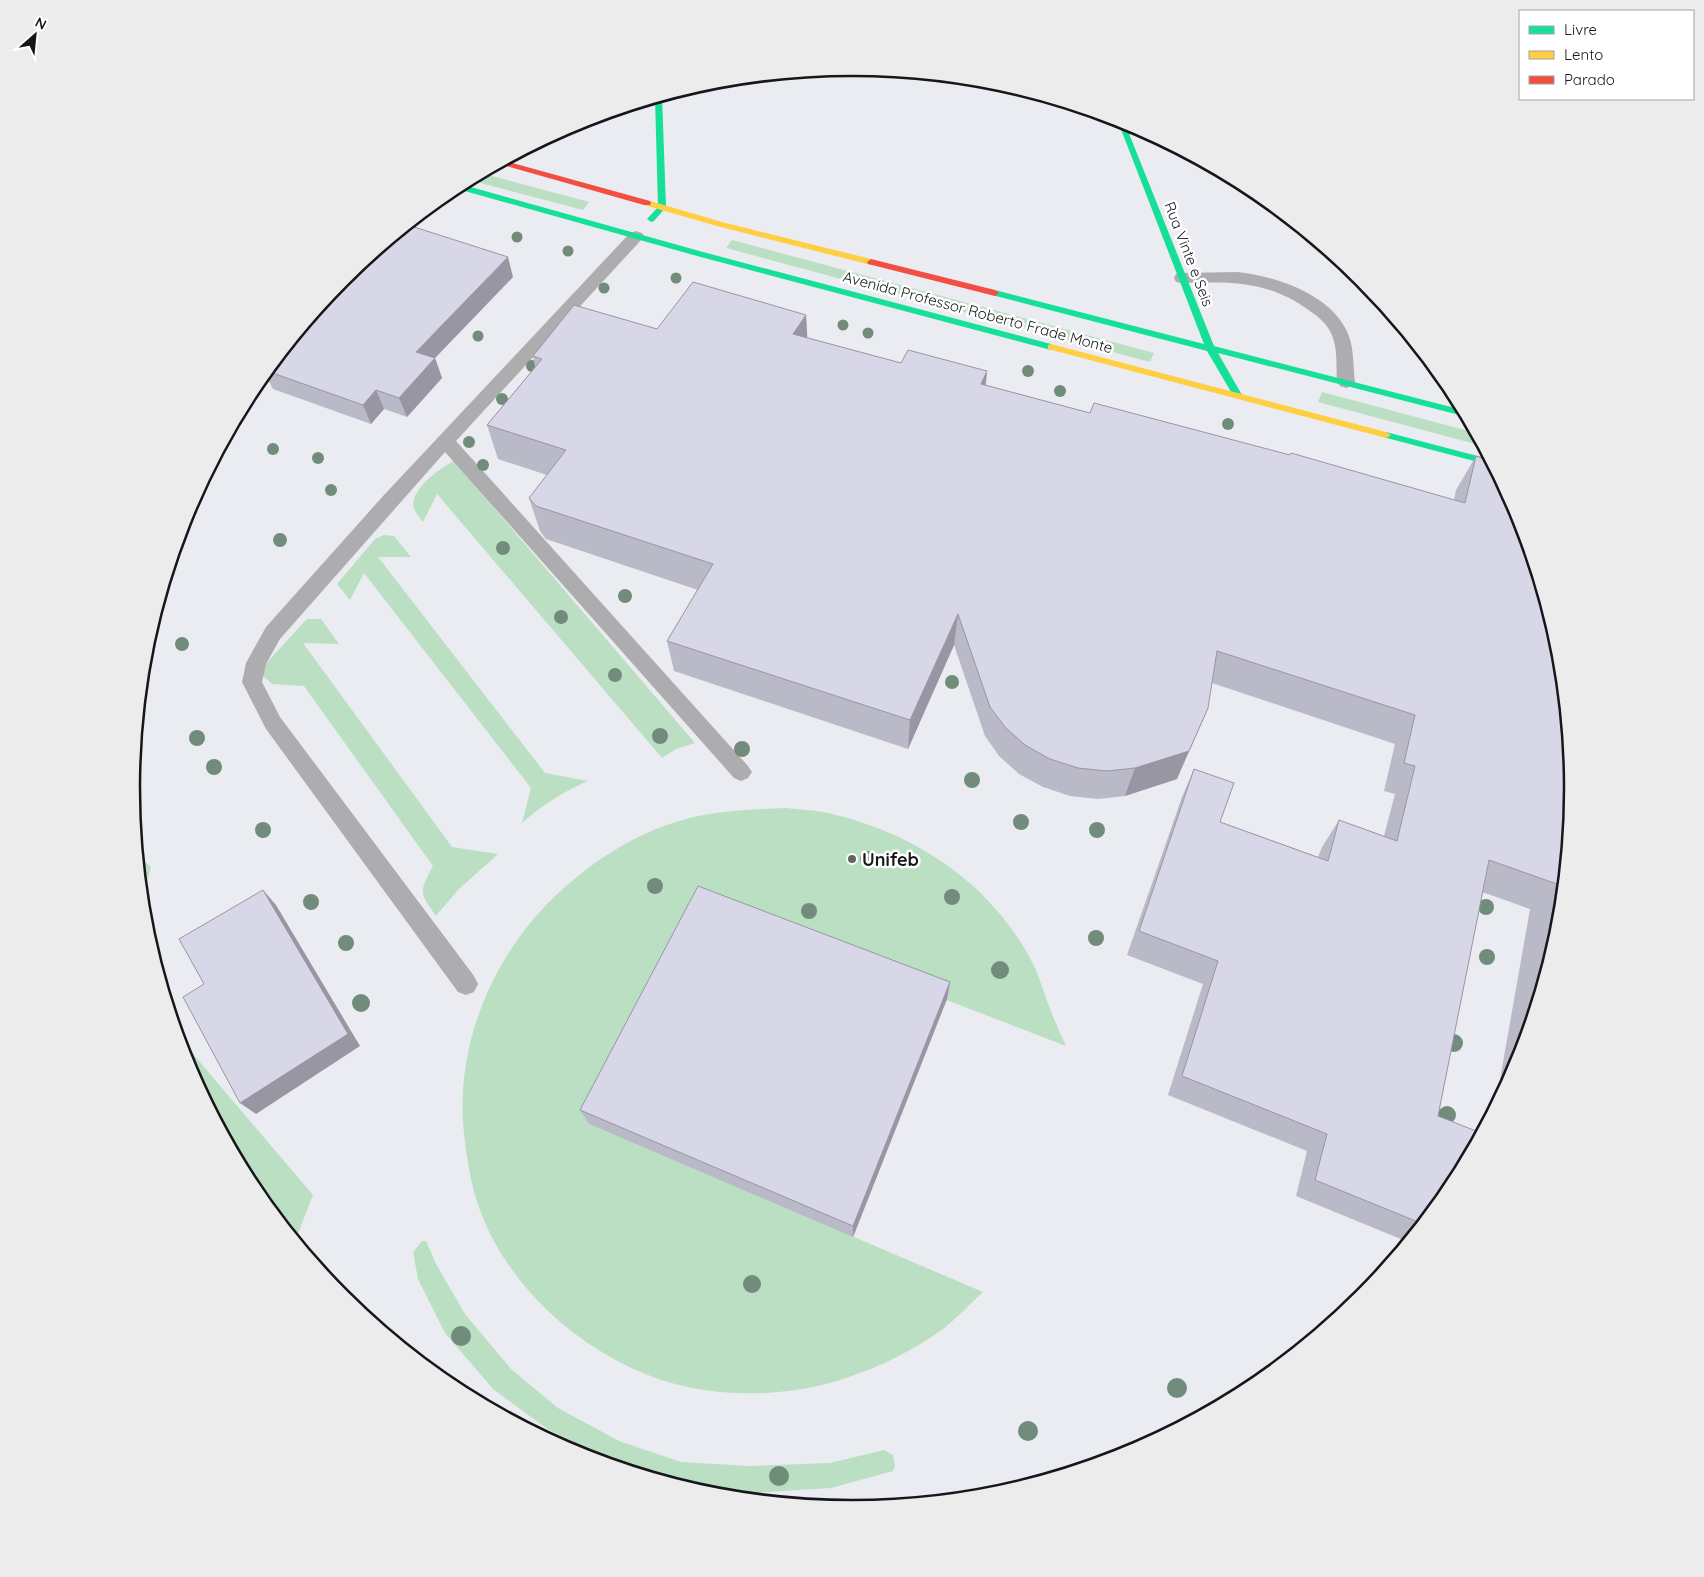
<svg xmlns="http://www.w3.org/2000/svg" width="1704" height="1577" font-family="Quicksand,sans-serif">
  <rect width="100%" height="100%" fill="#ebecf1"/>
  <g fill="#badfc3">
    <path d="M481,173L589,202L583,210L469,180Z"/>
    <path d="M732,240L1154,353L1150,362L726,248Z"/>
    <path d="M1322,392L1476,433L1483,446L1318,402Z"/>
    <path d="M454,461L695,743L676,749L662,758L437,494L423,522C420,518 415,512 414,508C409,490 440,468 454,461Z"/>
    <path d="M384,535L394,536L411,557H378L545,773L588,781C561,793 544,804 522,823L531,788L364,573L350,600L337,584L375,539Z"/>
    <path d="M307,619H321L339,644L303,643L452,847L498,854L458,890L436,916C419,892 419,892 433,866L304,686L272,684L261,674L260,670Z"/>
    <path d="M787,808C802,810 818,810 832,814C918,834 996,887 1035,968C1041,982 1045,997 1051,1011C1055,1023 1061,1034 1066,1046L703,906L589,1124L983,1292C970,1304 957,1318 943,1329C914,1350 880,1367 846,1378C794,1396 732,1398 679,1385C596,1364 515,1297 483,1218C473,1194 468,1167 465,1142C454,1063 481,983 531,922C574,871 636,828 703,815C731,810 758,809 787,808Z"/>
    <path d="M138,856L151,867L142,900Z"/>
    <path d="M178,1039L182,1041L313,1195L295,1241L252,1189L186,1064Z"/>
    <path d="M422,1241H426L436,1264L465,1314L511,1369L558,1408L619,1441L681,1462L749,1466L830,1463L884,1450L893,1455L895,1466L893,1471L831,1488L752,1493L686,1488L649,1477L609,1461L546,1428L493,1389L445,1333L418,1279L413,1252Z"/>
  </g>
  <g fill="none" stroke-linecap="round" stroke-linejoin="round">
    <g fill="#adacae" fill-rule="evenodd">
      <path d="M636,231L642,233L644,236L642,239L456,441L748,766L752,772L748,778L741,781L734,778L445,452L280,639L266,664L262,682L280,717L474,976L478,984L474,992L466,995L458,992L266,729L242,682L246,663L266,627L384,495L630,233Z"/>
      <path d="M1237,272C1276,276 1334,295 1349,336C1354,350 1353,367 1355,382L1352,386L1346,388L1340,386L1337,382C1336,366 1338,347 1331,333C1326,322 1316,315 1307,309C1266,280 1230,282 1182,283L1176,282L1174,278L1176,274L1182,273Z"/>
    </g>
    <g fill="#16e098" fill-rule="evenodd">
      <path d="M662,96L666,207L654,221L651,222L647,219L658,207L655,98Z"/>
      <path d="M1117,119L1124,121L1214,346L1463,410L1467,417L1218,353L1242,395L1237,398L1234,397L1207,351L992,295L991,293L995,290L1204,344Z"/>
      <path d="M460,184L703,252L1051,344L1055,347L1051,350L697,256L454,188Z"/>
      <path d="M1386,432L1489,459L1493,466L1383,437V433Z"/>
    </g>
    <g fill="#ffcf43" fill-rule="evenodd">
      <path d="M644,201H650L722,222L871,259L875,262L871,265L717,226L644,205Z"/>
      <path d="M1051,344L1386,432L1391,435L1386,438L1048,349V345Z"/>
    </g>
    <g fill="#f24e42" fill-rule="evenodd">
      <path d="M505,161L650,201L651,203L650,205H644L499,164Z"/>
      <path d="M871,259L995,290L999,293L995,296L868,264L867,262Z"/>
    </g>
  </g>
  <g fill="#718c7b">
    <circle cx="517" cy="237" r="5.5"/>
    <circle cx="568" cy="251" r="5.5"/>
    <circle cx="676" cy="278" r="5.5"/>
    <circle cx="604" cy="288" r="5.5"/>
    <circle cx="843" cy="325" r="5.5"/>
    <circle cx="868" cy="333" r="5.5"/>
    <circle cx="478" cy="336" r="5.5"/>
    <circle cx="532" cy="366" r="6"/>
    <circle cx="1028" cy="371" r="6"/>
    <circle cx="1060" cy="391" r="6"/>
    <circle cx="502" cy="399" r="6"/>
    <circle cx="1228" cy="424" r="6"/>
    <circle cx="469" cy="442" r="6"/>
    <circle cx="273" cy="449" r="6"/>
    <circle cx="318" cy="458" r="6"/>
    <circle cx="483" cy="465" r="6"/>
    <circle cx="331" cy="490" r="6"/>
    <circle cx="280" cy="540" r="7"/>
    <circle cx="503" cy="548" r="7"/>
    <circle cx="625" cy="596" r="7"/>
    <circle cx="561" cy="617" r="7"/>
    <circle cx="182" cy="644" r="7"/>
    <circle cx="615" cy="675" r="7"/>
    <circle cx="952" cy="682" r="7"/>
    <circle cx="660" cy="736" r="8"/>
    <circle cx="197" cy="738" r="8"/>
    <circle cx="742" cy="749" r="8"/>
    <circle cx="214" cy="767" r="8"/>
    <circle cx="972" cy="780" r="8"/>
    <circle cx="1021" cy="822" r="8"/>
    <circle cx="263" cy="830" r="8"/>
    <circle cx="1097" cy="830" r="8"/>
    <circle cx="868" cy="859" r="8"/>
    <circle cx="655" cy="886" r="8"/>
    <circle cx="952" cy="897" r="8"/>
    <circle cx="311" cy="902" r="8"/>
    <circle cx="1486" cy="907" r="8"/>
    <circle cx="809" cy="911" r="8"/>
    <circle cx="1096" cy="938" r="8"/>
    <circle cx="346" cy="943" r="8"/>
    <circle cx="1487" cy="957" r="8"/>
    <circle cx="1000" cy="970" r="9"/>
    <circle cx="361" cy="1003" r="9"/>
    <circle cx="1454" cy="1043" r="9"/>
    <circle cx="1447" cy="1115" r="9"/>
    <circle cx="752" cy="1284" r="9"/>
    <circle cx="461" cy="1336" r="10"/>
    <circle cx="1177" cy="1388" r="10"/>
    <circle cx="1028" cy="1431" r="10"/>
    <circle cx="779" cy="1476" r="10"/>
  </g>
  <g fill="#bab9c7">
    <path d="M513,277L435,358L442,378L407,417L384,409L371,424L273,389L265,373L342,278Z"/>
    <path d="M806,315L807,338L901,363L987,371L986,385L1090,413L1454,500L1456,490L1476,456L1559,648V929L1518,1065L1495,1108L1530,909L1482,892L1438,1116L1451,1189L1408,1242L1296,1196L1307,1151L1168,1095L1203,984L1127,955L1182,797L1194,769L1220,822L1318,857L1322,847L1339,820L1384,836L1395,794L1384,791L1395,744L1212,683L1177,779L1125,796L1098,799L1070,796L1043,787L1019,774L999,756L985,736L954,645L908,749L674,671L667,641L698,590L546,539L540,531L529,498L547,475L498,459L487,425L535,367L533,356L657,329Z"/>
    <path d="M950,982L947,999L853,1237L589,1124L580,1110Z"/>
  </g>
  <g fill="#9796a2">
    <path d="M508,257L513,277L435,358L442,378L407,417L399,398L416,352Z"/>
    <path d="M806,315L808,349L793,334Z"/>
    <path d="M987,371L983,405L981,384Z"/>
    <path d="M376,390L384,409L371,424L363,405Z"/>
    <path d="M958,614L954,645L908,749L910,720Z"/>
    <path d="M1208,708L1177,779L1125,796L1135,768Z"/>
    <path d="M263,890L276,905L360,1046L256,1114L240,1103Z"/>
    <path d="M950,982L947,999L853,1237V1226Z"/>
  </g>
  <g fill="#d8d7e7" stroke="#9796a2">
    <path d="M408,225L508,257L416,352L435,358L399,398L376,390L363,405L267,371L283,351L294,340H292L342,278Z"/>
    <path d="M693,282L806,315L793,334L901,363L908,350L987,371L981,384L1090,413L1094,403L1290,455L1291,453L1465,503L1476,456L1490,461L1518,513L1559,648L1573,789L1559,929L1537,1002L1557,884L1489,860L1438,1116L1481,1133L1451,1189L1423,1224L1315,1180L1327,1134L1182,1076L1218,961L1139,931L1194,769L1234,783L1220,822L1328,861L1339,820L1397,841L1415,766L1404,763L1415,715L1217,651L1208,708L1189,751L1135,768L1107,771L1078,768L1050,759L1025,745L1005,727L990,707L958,614L910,720L667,641L713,564L536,506L529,498L566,450L487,425L542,359L533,356L574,305L657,329Z"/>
    <path d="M698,886L950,982L853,1226L580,1110Z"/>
    <path d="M263,890L348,1034L240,1103L183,997L204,984L179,939Z"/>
  </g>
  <circle fill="#616265" stroke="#fff" stroke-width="2" cx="852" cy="859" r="5"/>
  <g text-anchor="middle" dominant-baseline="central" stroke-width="5" stroke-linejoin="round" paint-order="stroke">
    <g font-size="15" fill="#16171a" stroke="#fff">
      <text transform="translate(1189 254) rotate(69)">Rua Vinte e Seis</text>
      <text transform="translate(978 312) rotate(15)">Avenida Professor Roberto Frade Monte</text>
    </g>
    <g font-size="18" font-weight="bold" fill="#16171a" stroke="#fff" text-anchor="start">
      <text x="862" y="859">Unifeb</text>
    </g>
  </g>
  <path d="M0 0H1704V1577H0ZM140 788a712 712 0 1 1 1424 0a712 712 0 1 1-1424 0Z" fill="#ececed" fill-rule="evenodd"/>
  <path fill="none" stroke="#16171a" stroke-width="2.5" d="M140 788a712 712 0 1 1 1424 0a712 712 0 1 1-1424 0Z"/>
  <rect x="1519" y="10" width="175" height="90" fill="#ffffff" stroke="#a2a2a3"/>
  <rect x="1529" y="26" width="25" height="8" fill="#16e098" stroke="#a2a2a3"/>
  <text x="1564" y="35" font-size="15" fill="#16171a">Livre</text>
  <rect x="1529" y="51" width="25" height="8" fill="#ffcf43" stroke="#a2a2a3"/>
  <text x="1564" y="60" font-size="15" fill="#16171a">Lento</text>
  <rect x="1529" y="76" width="25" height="8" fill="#f24e42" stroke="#a2a2a3"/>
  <text x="1564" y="85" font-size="15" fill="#16171a">Parado</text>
  <g transform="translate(35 35) rotate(27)" stroke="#ffffff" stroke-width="4" paint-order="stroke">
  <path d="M0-4L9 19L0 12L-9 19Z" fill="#16171a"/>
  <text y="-8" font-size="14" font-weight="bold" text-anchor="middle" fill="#16171a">N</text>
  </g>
</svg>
